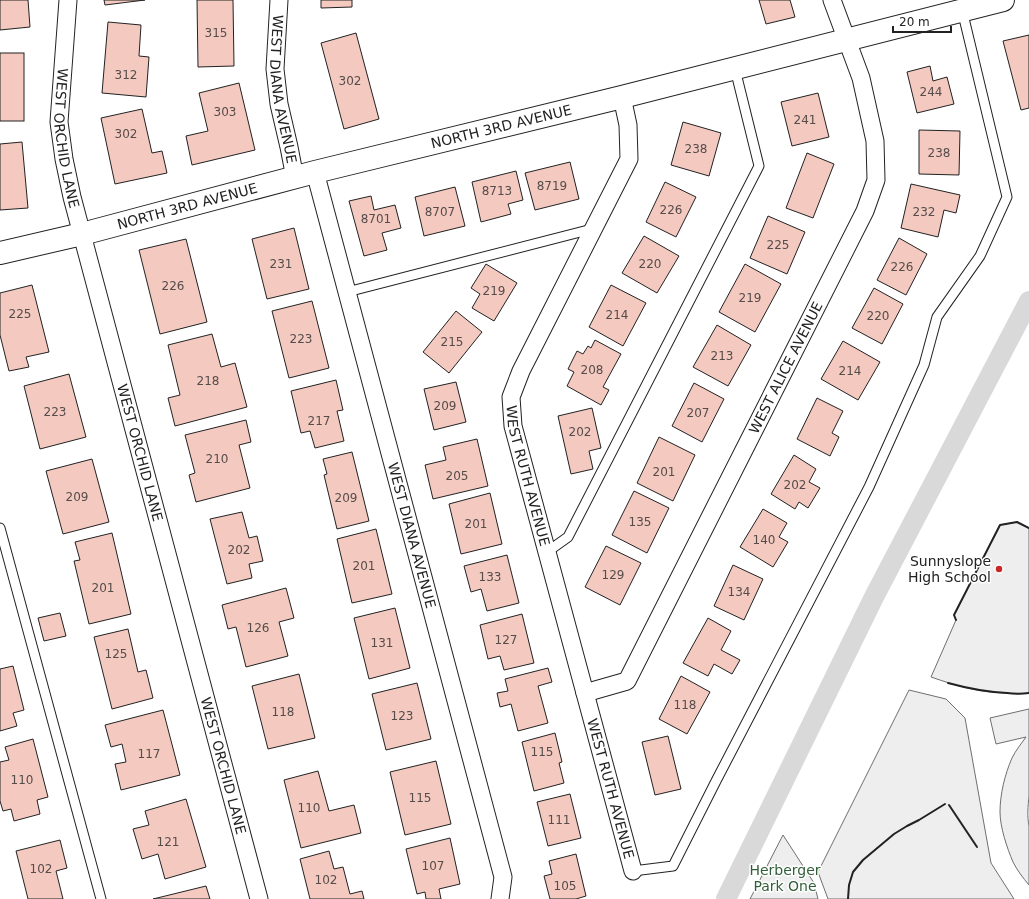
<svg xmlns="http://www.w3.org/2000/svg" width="1029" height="899" font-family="'DejaVu Sans',sans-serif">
  <rect width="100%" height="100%" fill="#fff"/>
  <g fill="#eee" stroke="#6f6f6f">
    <path d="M1017,522L1029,528V693C1021,694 1013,694 1004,693C977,692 957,686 931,677L956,620L954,615L1000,525Z"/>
    <path d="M909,690L946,699L965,718L991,863L1014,899H828L818,872Z"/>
    <path d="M1029,709V796C1028,806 1027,816 1029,826V885C1023,878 1017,870 1013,862C1007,848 1000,827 1000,812C1000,794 1005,774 1012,758C1016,750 1021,744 1026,737L996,744L990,718Z"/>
    <path d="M783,835L814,883L818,899H750Z"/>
  </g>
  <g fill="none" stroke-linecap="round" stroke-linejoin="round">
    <path stroke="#d9d9d9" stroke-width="20" d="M726,899L874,597L1029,301"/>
  </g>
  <g fill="#f3c9c0" stroke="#222">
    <path d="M0,0H28L30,27L0,30Z"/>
    <path d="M104,0H145L105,5Z"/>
    <path d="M197,0H233L234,66L198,67Z"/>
    <path d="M321,0H352V7L321,8Z"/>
    <path d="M759,0H790L795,17L766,24Z"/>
    <path d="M108,22L141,25L139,56L149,57L146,97L102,93Z"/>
    <path d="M356,33L379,119L344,129L321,43Z"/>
    <path d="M1029,35V108L1021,110L1003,41Z"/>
    <rect x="0" y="53" width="24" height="68"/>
    <path d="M930,66L933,81L947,77L954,104L917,113L907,72Z"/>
    <path d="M239,83L255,150L192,165L186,136L208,131L199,93Z"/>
    <path d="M818,93L829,137L792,146L781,102Z"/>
    <path d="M142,109L152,153L162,151L167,173L115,184L101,118Z"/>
    <path d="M683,122L721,133L709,176L671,165Z"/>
    <path d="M919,130L960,131L959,175L919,174Z"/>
    <path d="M22,142L28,208L0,210V144Z"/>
    <path d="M807,153L834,164L813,218L786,208Z"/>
    <path d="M570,162L579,199L535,210L525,173Z"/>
    <path d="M516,171L523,200L508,204L511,214L481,222L472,182Z"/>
    <path d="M665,182L696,197L676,237L646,222Z"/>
    <path d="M911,184L960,195L956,213L944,210L938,237L901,228Z"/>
    <path d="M455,187L465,226L424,236L415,197Z"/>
    <path d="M371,196L374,210L395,205L401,228L382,233L387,250L364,256L349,201Z"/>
    <path d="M768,216L805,232L787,274L750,258Z"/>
    <path d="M294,228L309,289L267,299L252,239Z"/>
    <path d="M644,236L679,256L657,293L622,273Z"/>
    <path d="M899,238L927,254L906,295L877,280Z"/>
    <path d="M186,239L207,322L160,334L139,250Z"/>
    <path d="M486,264L517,283L494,321L472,308L480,294L471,288Z"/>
    <path d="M745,264L781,284L755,332L719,312Z"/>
    <path d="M32,285L49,352L26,357L29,367L9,371L0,335V293Z"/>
    <path d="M611,285L646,303L623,346L589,327Z"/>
    <path d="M874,288L903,304L882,344L852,328Z"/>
    <path d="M312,301L329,368L289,378L272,311Z"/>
    <path d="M456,311L482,332L449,373L423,352Z"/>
    <path d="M717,325L751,345L728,386L693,367Z"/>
    <path d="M212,334L221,367L235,363L247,407L175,426L168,398L180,395L168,345Z"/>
    <path d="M595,340L621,354L603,387L609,390L601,405L567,386L574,372L568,369L577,351L583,354L588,346L591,348Z"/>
    <path d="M843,341L880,362L858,400L821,379Z"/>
    <path d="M69,374L86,437L40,449L24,386Z"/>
    <path d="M336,380L343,410L337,411L344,441L315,448L310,431L301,433L291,391Z"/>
    <path d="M456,382L466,422L434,430L424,389Z"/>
    <path d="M694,383L724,399L702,442L672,426Z"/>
    <path d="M817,398L843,411L832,433L839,437L830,456L797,439Z"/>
    <path d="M592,408L601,448L589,451L593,469L571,474L558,416Z"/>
    <path d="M246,420L251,442L239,445L250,488L196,502L189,475L195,473L185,435Z"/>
    <path d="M659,437L695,455L673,501L637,483Z"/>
    <path d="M477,439L488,486L433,499L425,465L446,460L443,447Z"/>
    <path d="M352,452L369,521L337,529L324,475L327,474L323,459Z"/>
    <path d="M794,455L816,469L809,482L820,488L808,508L799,502L795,509L771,494Z"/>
    <path d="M92,459L109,522L63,534L46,471Z"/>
    <path d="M634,491L669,508L647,553L612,535Z"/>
    <path d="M490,493L502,544L461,554L449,504Z"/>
    <path d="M763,509L787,523L779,537L788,542L773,567L740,547Z"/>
    <path d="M242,512L249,538L257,536L263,561L249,564L252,578L227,584L210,519Z"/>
    <path d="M376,529L392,594L352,603L337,539Z"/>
    <path d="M112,533L131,614L89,624L74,561L80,560L75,542Z"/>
    <path d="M606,546L641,563L620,605L585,587Z"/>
    <path d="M507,555L519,603L487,611L481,589L471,592L464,566Z"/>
    <path d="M733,565L763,579L744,620L714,606Z"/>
    <path d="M286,588L294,618L279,622L288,656L246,667L236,627L228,629L222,605Z"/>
    <path d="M395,608L410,668L369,679L354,618Z"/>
    <path d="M60,613L66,636L44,641L38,618Z"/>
    <path d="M522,614L534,663L504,670L500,656L488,659L480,625Z"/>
    <path d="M708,618L731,631L721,650L740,660L732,674L714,664L708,676L683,663Z"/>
    <path d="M128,629L138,672L146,670L153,698L112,709L94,637Z"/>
    <path d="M13,666L24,710L13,713L17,726L0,731V669Z"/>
    <path d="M548,668L552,682L538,686L548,723L518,731L511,704L500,707L497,693L508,691L505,679Z"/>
    <path d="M299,674L315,738L268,749L252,686Z"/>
    <path d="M681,676L710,692L687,734L659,719Z"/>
    <path d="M417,683L431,739L386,750L372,694Z"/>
    <path d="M163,710L180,775L121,790L115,764L126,762L122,744L111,747L105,725Z"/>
    <path d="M555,733L562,762L559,763L564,783L534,791L522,742Z"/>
    <path d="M668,736L681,789L655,795L642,742Z"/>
    <path d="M33,739L48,797L37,800L40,814L14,821L11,809L3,811L0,801V762L9,760L5,747Z"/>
    <path d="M436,761L451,824L405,835L390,772Z"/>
    <path d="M318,771L329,811L354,805L361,833L301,848L284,780Z"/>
    <path d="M570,794L581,838L548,846L537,802Z"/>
    <path d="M186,799L206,867L165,879L158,854L142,859L133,829L149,825L145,811Z"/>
    <path d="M450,838L460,884L439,889L441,899H426L425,892L417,894L406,849Z"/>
    <path d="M60,840L67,868L56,871L63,899H28L16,851Z"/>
    <path d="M329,851L334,869L343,867L350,894L362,891L364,899H310L300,859Z"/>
    <path d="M576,854L586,896L576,899H550L544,876L552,874L549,861Z"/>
    <path d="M206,886L210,899H153Z"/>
  </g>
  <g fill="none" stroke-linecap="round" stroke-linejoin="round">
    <g stroke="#222" stroke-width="11">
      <g id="lane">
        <path d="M347,292L592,229"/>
        <path d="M0,528L101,899"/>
        <path d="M547,552L568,537L759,166L735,69"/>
        <path d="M633,871L673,866L716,781L869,487L924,365L937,317L980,256L1007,197L962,10"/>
      </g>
    </g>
    <g stroke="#222" stroke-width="19">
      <g id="street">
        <path id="s1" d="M68,0L59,122L64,159L72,197L259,899"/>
        <path id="s2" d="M279,0L275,69L279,104L289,147L295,178"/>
        <path id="s3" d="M622,97L628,125L629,159L521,371L511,397L513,426L633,871"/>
        <path id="s4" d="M315,172L503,877L500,899"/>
        <path id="s5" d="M585,693L627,681L865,211L876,180L875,141L861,78L832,0"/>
      </g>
    </g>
    <g stroke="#222" stroke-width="24">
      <g id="secondary">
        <path id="s6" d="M0,253L82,234L315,172L622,97L1003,0"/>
      </g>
    </g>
    <use href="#lane" stroke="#fff" stroke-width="9"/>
    <use href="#street" stroke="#fff" stroke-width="17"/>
    <use href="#secondary" stroke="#fff" stroke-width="22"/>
    <g stroke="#222" stroke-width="2">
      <path d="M956,620L954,615L1000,525L1017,522L1029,528"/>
      <path d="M948,683C970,689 985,692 1007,693C1015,694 1022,694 1029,693"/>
      <path d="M949,805L977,847"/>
      <path d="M848,899L849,885L853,872L863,860L894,834L907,826L919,820L945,804"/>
    </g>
  </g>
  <circle fill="#c62828" stroke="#fff" stroke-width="1.5" cx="999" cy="569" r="4"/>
  <g text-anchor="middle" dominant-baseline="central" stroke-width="3" stroke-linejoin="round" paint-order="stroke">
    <g font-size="12" fill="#564c4a">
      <text x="216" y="33">315</text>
      <text x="126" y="75">312</text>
      <text x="350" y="81">302</text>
      <text x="931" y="92">244</text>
      <text x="225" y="112">303</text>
      <text x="805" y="120">241</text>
      <text x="126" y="134">302</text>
      <text x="696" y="149">238</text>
      <text x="939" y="153">238</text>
      <text x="552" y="186">8719</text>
      <text x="497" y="191">8713</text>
      <text x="671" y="210">226</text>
      <text x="440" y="212">8707</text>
      <text x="924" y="212">232</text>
      <text x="376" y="219">8701</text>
      <text x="778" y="245">225</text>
      <text x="281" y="264">231</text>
      <text x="650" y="264">220</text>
      <text x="902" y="267">226</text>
      <text x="173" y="286">226</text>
      <text x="494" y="291">219</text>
      <text x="750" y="298">219</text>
      <text x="20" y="314">225</text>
      <text x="617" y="315">214</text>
      <text x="878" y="316">220</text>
      <text x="301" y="339">223</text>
      <text x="452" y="342">215</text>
      <text x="722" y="356">213</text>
      <text x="592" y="370">208</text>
      <text x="850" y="371">214</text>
      <text x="208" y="381">218</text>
      <text x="445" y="406">209</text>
      <text x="55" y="412">223</text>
      <text x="698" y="413">207</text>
      <text x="319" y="421">217</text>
      <text x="580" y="432">202</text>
      <text x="217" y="459">210</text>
      <text x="664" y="472">201</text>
      <text x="457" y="476">205</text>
      <text x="795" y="485">202</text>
      <text x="77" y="497">209</text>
      <text x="346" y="498">209</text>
      <text x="640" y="522">135</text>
      <text x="476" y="524">201</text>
      <text x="764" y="540">140</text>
      <text x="239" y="550">202</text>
      <text x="364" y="566">201</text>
      <text x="613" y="575">129</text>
      <text x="490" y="577">133</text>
      <text x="103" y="588">201</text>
      <text x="739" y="592">134</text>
      <text x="258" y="628">126</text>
      <text x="506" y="640">127</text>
      <text x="382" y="643">131</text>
      <text x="116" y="654">125</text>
      <text x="685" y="705">118</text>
      <text x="283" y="712">118</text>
      <text x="402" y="716">123</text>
      <text x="542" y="752">115</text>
      <text x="149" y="754">117</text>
      <text x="22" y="780">110</text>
      <text x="420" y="798">115</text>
      <text x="309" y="808">110</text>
      <text x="559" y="820">111</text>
      <text x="168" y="842">121</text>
      <text x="433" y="866">107</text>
      <text x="41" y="869">102</text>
      <text x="326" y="880">102</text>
      <text x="565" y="886">105</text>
    </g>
    <g font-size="14" fill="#222" stroke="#fff">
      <text stroke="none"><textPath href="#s2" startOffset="90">WEST DIANA AVENUE</textPath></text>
      <text stroke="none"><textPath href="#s6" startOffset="517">NORTH 3RD AVENUE</textPath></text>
      <text stroke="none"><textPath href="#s1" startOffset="139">WEST ORCHID LANE</textPath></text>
      <text stroke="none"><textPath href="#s6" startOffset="193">NORTH 3RD AVENUE</textPath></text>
      <text stroke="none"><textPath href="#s5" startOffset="395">WEST ALICE AVENUE</textPath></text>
      <text stroke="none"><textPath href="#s1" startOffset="463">WEST ORCHID LANE</textPath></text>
      <text stroke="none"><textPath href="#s3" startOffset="409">WEST RUTH AVENUE</textPath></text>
      <text stroke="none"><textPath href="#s4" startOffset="376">WEST DIANA AVENUE</textPath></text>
      <text stroke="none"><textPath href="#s1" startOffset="787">WEST ORCHID LANE</textPath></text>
      <text stroke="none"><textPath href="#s3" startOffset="733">WEST RUTH AVENUE</textPath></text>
    </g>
    <g font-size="14" fill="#222" stroke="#fff" text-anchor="end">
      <text x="991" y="561">Sunnyslope<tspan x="991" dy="16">High School</tspan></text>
    </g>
    <g font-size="14" fill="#2f5e38" stroke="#fff">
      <text x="785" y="870">Herberger<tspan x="785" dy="16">Park One</tspan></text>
    </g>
  </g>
  <path d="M893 26v6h58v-6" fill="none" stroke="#222222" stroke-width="2"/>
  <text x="899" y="26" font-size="12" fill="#222222" stroke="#ffffff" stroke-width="3" paint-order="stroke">20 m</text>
</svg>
